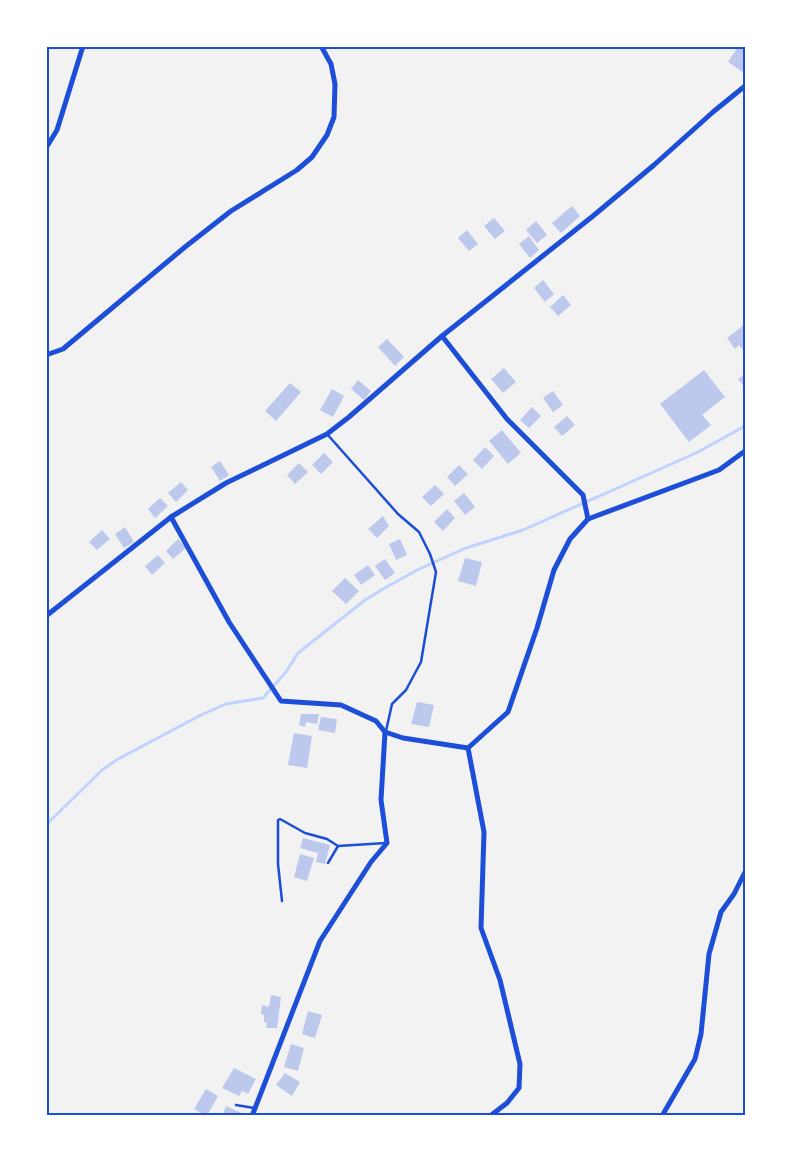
<svg xmlns="http://www.w3.org/2000/svg" width="791" height="1162" font-family="Figtree,sans-serif">
  <rect width="100%" height="100%" fill="#f2f2f2"/>
  <g fill="none" stroke-linecap="round" stroke-linejoin="round">
    <path stroke="#bfd3fe" stroke-width="3" d="M46,825L102,770L118,759L201,715L226,704L263,698L286,672L298,653L365,600L383,589L419,569L466,548L523,530L631,482L696,453L745,426"/>
  </g>
  <g fill="#bdc9ec">
    <path d="M733,46H745L744,73L728,62L737,48Z"/>
    <path d="M572,206L580,216L561,233L552,223Z"/>
    <path d="M494,218L505,231L495,239L484,226Z"/>
    <path d="M536,221L547,235L537,243L526,230Z"/>
    <path d="M467,230L478,244L469,251L458,238Z"/>
    <path d="M529,236L539,250L530,258L519,244Z"/>
    <path d="M543,280L554,294L545,302L534,288Z"/>
    <path d="M563,295L571,305L558,316L550,307Z"/>
    <path d="M745,324V347L742,349L739,345L735,349L727,338Z"/>
    <path d="M387,339L404,357L395,366L378,347Z"/>
    <path d="M504,368L516,382L503,393L491,379Z"/>
    <path d="M704,370L725,397L702,415L711,425L689,442L660,404Z"/>
    <path d="M745,374V388L738,379Z"/>
    <path d="M358,380L371,391L364,400L351,389Z"/>
    <path d="M290,383L301,392L276,421L265,411Z"/>
    <path d="M332,389L344,396L333,417L320,410Z"/>
    <path d="M553,391L563,405L553,412L543,398Z"/>
    <path d="M532,407L541,416L529,428L520,420Z"/>
    <path d="M567,416L575,425L562,436L554,427Z"/>
    <path d="M502,430L521,453L508,464L489,441Z"/>
    <path d="M485,447L494,456L482,469L473,460Z"/>
    <path d="M324,453L333,462L321,474L312,465Z"/>
    <path d="M220,461L229,475L220,481L211,467Z"/>
    <path d="M299,463L308,472L295,484L287,475Z"/>
    <path d="M459,465L468,474L455,486L447,477Z"/>
    <path d="M181,482L188,490L176,502L168,493Z"/>
    <path d="M435,485L444,494L431,506L422,497Z"/>
    <path d="M464,493L475,507L465,515L454,501Z"/>
    <path d="M160,498L168,506L155,518L148,509Z"/>
    <path d="M447,509L455,518L443,531L434,522Z"/>
    <path d="M383,516L389,526L377,538L368,529Z"/>
    <path d="M125,527L134,542L124,548L115,534Z"/>
    <path d="M102,530L110,539L97,550L89,542Z"/>
    <path d="M178,539L186,548L173,559L166,551Z"/>
    <path d="M400,539L407,555L396,560L389,544Z"/>
    <path d="M158,555L165,563L152,575L145,566Z"/>
    <path d="M465,558L482,562L476,586L458,581Z"/>
    <path d="M385,559L395,573L385,580L375,566Z"/>
    <path d="M368,565L375,575L361,585L354,575Z"/>
    <path d="M345,578L359,591L346,604L332,591Z"/>
    <path d="M417,702L434,705L429,727L411,724Z"/>
    <path d="M301,714H319L317,724L306,722L305,727L299,725Z"/>
    <path d="M321,717L337,719L335,733L318,730Z"/>
    <path d="M294,733L312,736L307,768L288,765Z"/>
    <path d="M303,838L330,845L325,864L316,862L318,853L300,848Z"/>
    <path d="M300,854L314,858L307,881L294,877Z"/>
    <path d="M271,995L281,997L277,1028H266L267,1023L264,1022V1015L261,1014L262,1005L269,1007Z"/>
    <path d="M308,1011L322,1015L315,1038L302,1034Z"/>
    <path d="M291,1044L304,1048L298,1071L284,1067Z"/>
    <path d="M234,1068L256,1079L248,1094L242,1091L239,1096L222,1088Z"/>
    <path d="M285,1073L300,1082L292,1096L276,1085Z"/>
    <path d="M206,1089L218,1096L207,1116L194,1109Z"/>
    <path d="M226,1106L248,1116H222Z"/>
  </g>
  <g fill="none" stroke-linecap="round" stroke-linejoin="round">
    <g stroke="#1d4ed8" stroke-width="2.5">
      <path d="M327,434L398,514L419,532L430,554L436,572L421,662L406,690L392,704L386,731"/>
      <path d="M328,863L338,846"/>
      <path d="M282,901L278,864V820L280,819L305,833L327,839L338,846L386,843"/>
      <path d="M236,1105L254,1108"/>
    </g>
    <g stroke="#1d4ed8" stroke-width="5">
      <path d="M46,148L57,130L83,46"/>
      <path d="M442,336L507,419L583,495L588,519"/>
      <path d="M46,355L63,349L185,247L231,211L297,170L312,157L327,135L334,117L335,84L331,64L321,46"/>
      <path d="M171,517L229,622L281,701L341,705L376,721L385,732L403,738L468,748L508,712L537,628L554,570L570,539L588,519L719,470L745,451"/>
      <path d="M46,616L171,517L226,483L327,434L349,417L442,336L593,216L654,165L713,112L745,86"/>
      <path d="M468,748L484,832L481,928L500,980L520,1064L519,1088L507,1103L490,1116"/>
      <path d="M252,1116L320,941L371,862L387,843L381,800L385,732"/>
      <path d="M662,1116L695,1059L701,1034L709,954L721,912L734,894L745,872"/>
    </g>
  </g>
  <rect width="791" height="1162" fill="none" stroke="#ffffff" stroke-width="95"/>
  <rect x="48" y="48" width="696" height="1066" fill="none" stroke="#1d4ed8" stroke-width="2"/>
</svg>
